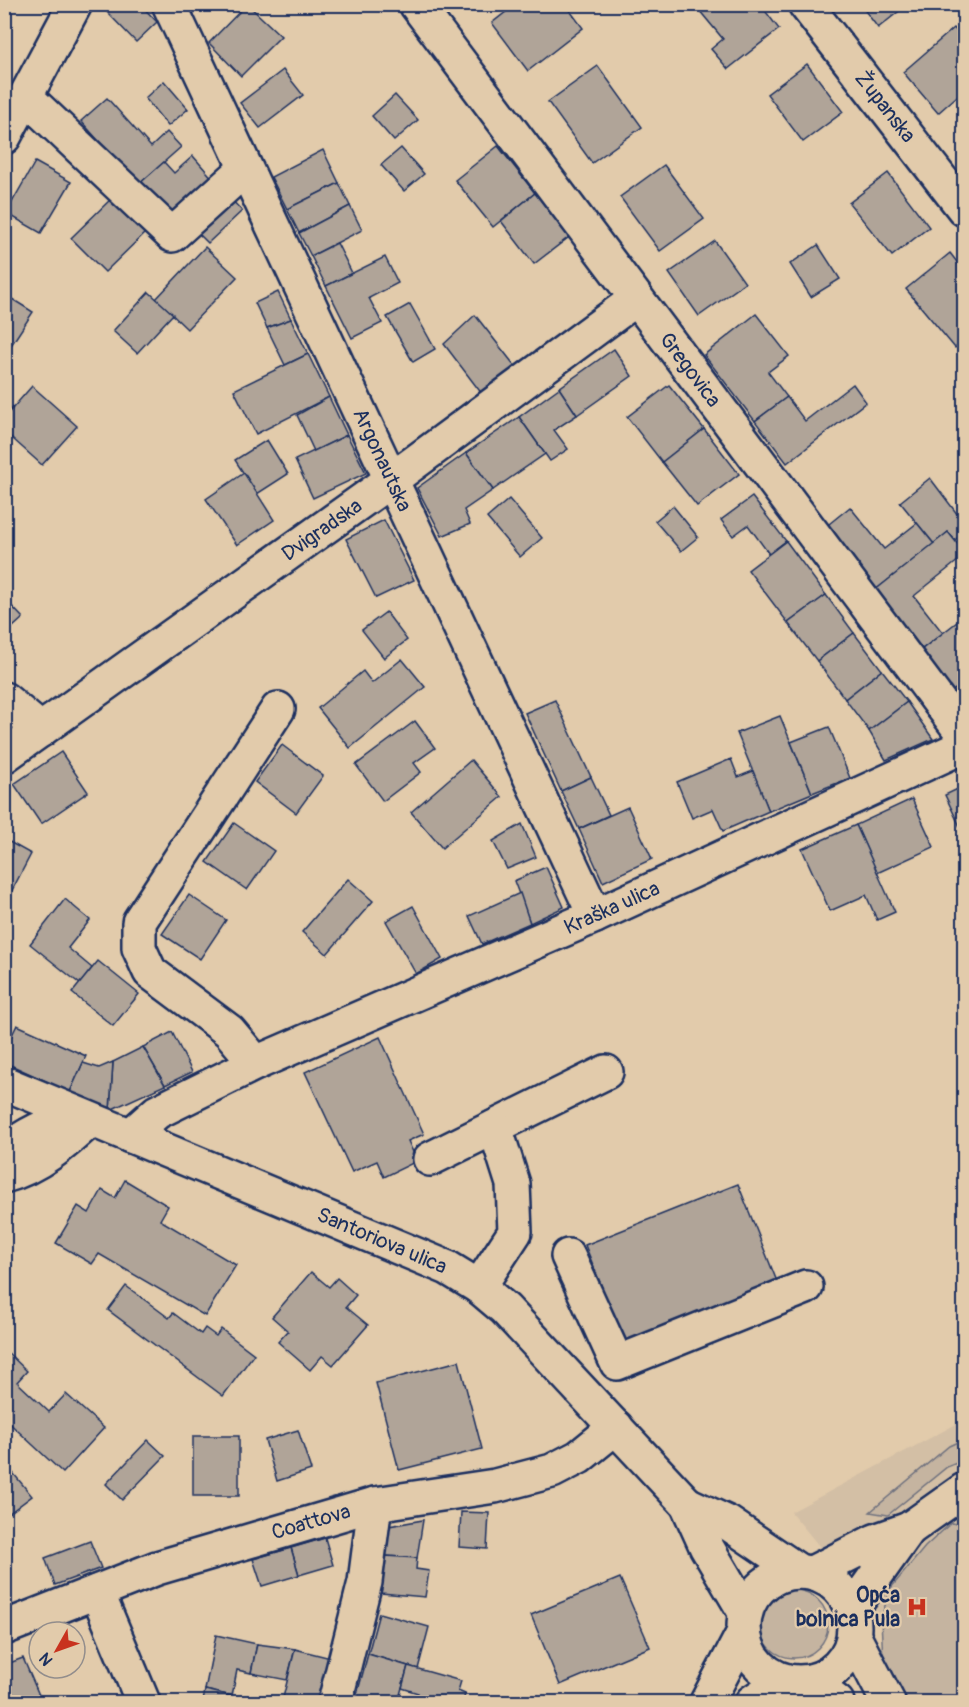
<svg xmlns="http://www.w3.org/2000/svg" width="969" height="1707" font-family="Pangolin,sans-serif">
  <rect width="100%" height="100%" fill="#e2cbab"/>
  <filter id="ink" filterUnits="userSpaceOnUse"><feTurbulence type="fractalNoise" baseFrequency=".0167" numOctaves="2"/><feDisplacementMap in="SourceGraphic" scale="12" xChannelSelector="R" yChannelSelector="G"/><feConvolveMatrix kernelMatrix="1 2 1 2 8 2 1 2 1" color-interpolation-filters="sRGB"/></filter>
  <g filter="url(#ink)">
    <path fill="#d3bfa5" d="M964,1420V1702H948L791,1512Z"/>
    <g fill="#c5b4a0" stroke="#70727f" stroke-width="1.5">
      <path d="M964,1439V1460L947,1467L888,1515L870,1512L949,1446Z"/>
      <path d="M951,1523L964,1525V1543L961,1545L964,1553V1702H904L883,1661L881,1619L890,1589L925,1547Z"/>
      <circle cx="794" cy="1624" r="34"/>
    </g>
    <g fill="#b0a498" stroke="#1b2f5e" stroke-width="1.5">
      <path d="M113,4H140L157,22L136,42L106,11Z"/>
      <path d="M247,4L281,36L241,76L209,43Z"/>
      <path d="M516,4H565L583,28L528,71L492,23Z"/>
      <path d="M706,4H760L779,29L728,69L711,49L723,39L699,10Z"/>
      <path d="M860,4H908L878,28Z"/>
      <path d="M954,28L964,40V90L938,113L903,72Z"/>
      <path d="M807,64L843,112L803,142L767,94Z"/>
      <path d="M598,66L642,127L592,163L548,102Z"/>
      <path d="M283,70L303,95L260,128L240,103Z"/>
      <path d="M164,81L188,109L168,126L145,98Z"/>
      <path d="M395,95L418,120L394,141L372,116Z"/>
      <path d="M107,98L151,147L167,132L181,147L138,185L81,121Z"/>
      <path d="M498,146L535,193L493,227L455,180Z"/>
      <path d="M401,148L424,174L404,191L381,165Z"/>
      <path d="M323,150L339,183L287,209L271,177Z"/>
      <path d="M193,156L214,180L169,220L138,185L164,162L174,173Z"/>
      <path d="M35,162L71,182L41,233L6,213Z"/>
      <path d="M664,165L704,219L660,251L620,197Z"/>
      <path d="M888,173L929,227L892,256L849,203Z"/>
      <path d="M339,183L350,206L299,233L287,209Z"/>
      <path d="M535,193L569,237L534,264L501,221Z"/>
      <path d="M114,196L148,230L105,272L71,238Z"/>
      <path d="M230,198L242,211L208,243L195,230Z"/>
      <path d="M350,206L362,230L311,256L299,233Z"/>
      <path d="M715,241L745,283L699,316L669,273Z"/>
      <path d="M337,243L352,273L326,286L311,256Z"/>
      <path d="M818,245L840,279L811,297L790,264Z"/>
      <path d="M205,247L237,277L187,329L156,299Z"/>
      <path d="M950,253L964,271V340L955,348L906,289Z"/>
      <path d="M385,257L398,283L369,298L382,323L352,338L326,286Z"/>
      <path d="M149,292L173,314L137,353L113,331Z"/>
      <path d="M278,292L291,319L267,328L255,303Z"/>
      <path d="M4,294L33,312L4,356Z"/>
      <path d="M410,304L435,349L413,362L387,317Z"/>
      <path d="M756,314L789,356L768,372L787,397L755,421L704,355Z"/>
      <path d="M475,315L515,366L482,394L444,344Z"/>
      <path d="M291,319L308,354L285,365L267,328Z"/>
      <path d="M614,349L632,376L577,415L559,388Z"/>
      <path d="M308,354L329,397L256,434L234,390Z"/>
      <path d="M853,384L866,402L787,463L755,421L787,397L805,421Z"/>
      <path d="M669,385L704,429L662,462L627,417Z"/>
      <path d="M32,386L77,426L42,465L4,431V418Z"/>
      <path d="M559,388L577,415L554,430L568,449L550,461L519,417Z"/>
      <path d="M329,397L347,435L314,451L297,415Z"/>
      <path d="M519,417L545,454L493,490L466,453Z"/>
      <path d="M704,429L739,474L697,506L662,462Z"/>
      <path d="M347,435L366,473L313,498L295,460Z"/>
      <path d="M267,440L288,474L257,494L235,460Z"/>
      <path d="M466,453L493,490L464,510L470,524L442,536L417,488Z"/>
      <path d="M244,473L274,520L237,545L206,499Z"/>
      <path d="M930,478L964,523V532L955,540L948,532L934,544L900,502Z"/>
      <path d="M752,497L786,541L769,554L748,525L733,536L721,520Z"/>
      <path d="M509,499L542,538L520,557L487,518Z"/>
      <path d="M673,506L698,537L681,551L655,521Z"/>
      <path d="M850,507L884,549L917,523L934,544L874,591L824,528Z"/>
      <path d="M384,520L414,580L376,598L346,539Z"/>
      <path d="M948,532L964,552V556L914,596L943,633L921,650L874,591Z"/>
      <path d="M786,541L826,595L788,623L748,570Z"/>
      <path d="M826,595L854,633L817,661L788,623Z"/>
      <path d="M4,598L23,618L4,635Z"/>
      <path d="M386,612L407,640L384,658L362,630Z"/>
      <path d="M957,622L964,631V682L953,691L921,650Z"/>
      <path d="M854,633L882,670L845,699L817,661Z"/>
      <path d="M402,659L425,687L350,748L318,708L363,671L372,683Z"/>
      <path d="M882,670L907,702L869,731L845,699Z"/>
      <path d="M964,682V705L953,691Z"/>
      <path d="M555,700L591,777L561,791L525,713Z"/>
      <path d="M907,702L933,739L886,760L869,731Z"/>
      <path d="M780,716L812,793L769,811L737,733Z"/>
      <path d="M415,721L435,748L414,763L421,772L383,801L356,765Z"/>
      <path d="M829,727L850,778L812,793L791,742Z"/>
      <path d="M282,745L323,776L296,813L255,782Z"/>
      <path d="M61,752L88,792L41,824L14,784Z"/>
      <path d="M731,759L738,777L753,771L769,811L723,831L713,809L692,818L677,782Z"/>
      <path d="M471,760L502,797L442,848L411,812Z"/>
      <path d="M591,777L609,815L579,829L561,791Z"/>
      <path d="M964,786V835L945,795Z"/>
      <path d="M912,799L934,847L877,873L856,825Z"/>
      <path d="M628,807L652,859L603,882L579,829Z"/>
      <path d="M234,823L274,851L247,890L207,862Z"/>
      <path d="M522,824L536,857L507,869L493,841Z"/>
      <path d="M856,825L895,912L877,920L866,895L830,911L802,849Z"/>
      <path d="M4,839L31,854L9,896L4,894Z"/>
      <path d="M546,867L564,907L530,923L514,881Z"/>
      <path d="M348,879L373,901L327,954L302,932Z"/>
      <path d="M520,893L530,923L482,944L469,916Z"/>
      <path d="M189,895L226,920L200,959L162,934Z"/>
      <path d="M65,899L90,920L68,948L92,968L80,984L30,944Z"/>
      <path d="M413,906L442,959L416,974L386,921Z"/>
      <path d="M98,961L139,994L113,1026L72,993Z"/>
      <path d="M4,989L11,992L4,1003Z"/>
      <path d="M17,1025L86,1056L70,1092L4,1062V1051Z"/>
      <path d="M172,1032L192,1072L165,1085L143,1047Z"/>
      <path d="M380,1037L424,1134L408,1141L417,1161L384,1177L377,1161L352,1172L305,1072Z"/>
      <path d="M143,1047L165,1085L110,1110L113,1062Z"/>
      <path d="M113,1062L110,1110L70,1092L83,1063L99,1068Z"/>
      <path d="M125,1180L168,1206L160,1220L236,1265L205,1316L99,1254L92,1264L56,1243L78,1206L89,1213L102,1190L115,1198Z"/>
      <path d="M738,1184L778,1284L625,1345L585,1245Z"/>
      <path d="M311,1272L329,1287L337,1278L356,1295L346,1307L368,1325L333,1365L322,1356L310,1370L278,1342L288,1331L272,1317Z"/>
      <path d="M126,1286L169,1318L173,1313L201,1334L205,1328L216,1336L221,1329L254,1354L223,1396L108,1310Z"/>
      <path d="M4,1349L27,1371L17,1382L49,1412L66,1394L104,1428L63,1473L4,1418Z"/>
      <path d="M459,1361L482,1449L399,1470L376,1383Z"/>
      <path d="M298,1430L311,1470L277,1481L265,1440Z"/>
      <rect x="193" y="1436" width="46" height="60"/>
      <path d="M148,1440L165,1456L122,1500L106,1484Z"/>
      <path d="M4,1462L32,1496L4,1517Z"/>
      <path d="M461,1512L489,1513L487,1549L459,1547Z"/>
      <path d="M423,1520L417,1558L385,1556L389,1526Z"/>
      <path d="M325,1538L333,1565L299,1575L291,1548Z"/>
      <path d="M90,1541L101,1568L55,1585L45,1558Z"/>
      <path d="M291,1548L299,1575L262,1586L253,1559Z"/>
      <path d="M385,1556L417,1558L416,1569L429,1571L425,1597L381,1593Z"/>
      <path d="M620,1578L650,1647L560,1685L531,1615Z"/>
      <path d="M4,1581L12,1605L4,1607Z"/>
      <path d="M379,1613L429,1627L418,1669L368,1654Z"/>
      <path d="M216,1635L257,1644L251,1673L237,1670L232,1696L205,1690Z"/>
      <path d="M257,1644L295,1649L287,1680L251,1673Z"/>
      <path d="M295,1649L331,1658L321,1702H282Z"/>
      <path d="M368,1654L408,1666L398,1702H373L356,1698Z"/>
      <path d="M23,1658L42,1702H4V1665Z"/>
      <path d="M408,1666L461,1681L458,1691L465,1694L463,1702H415L418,1693L402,1688Z"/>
      <path d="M205,1690L232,1696L231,1702H203Z"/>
    </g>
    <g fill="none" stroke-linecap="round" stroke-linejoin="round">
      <g stroke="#1b2f5e" stroke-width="38">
        <g id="minor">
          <path d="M169,4L595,916"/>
          <path d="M416,4L964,735"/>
          <path d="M805,4L964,209"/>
          <path d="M26,97L172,235L245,169"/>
          <path d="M4,137L75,4"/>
          <path d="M4,699L41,730"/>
          <path d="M4,756L391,480L636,299"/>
          <path d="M256,1063L229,1031L150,972L139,948V922L278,709"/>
          <path d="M130,1136L157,1112L256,1063L595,916L964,746"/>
          <path d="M4,1152C26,1133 50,1124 76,1114"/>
          <path d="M430,1159L606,1072"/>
          <path d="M4,1176C38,1167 65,1143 90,1120"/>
          <path d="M568,1256L617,1363L806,1287"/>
          <path d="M479,1287L515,1232L513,1184L495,1127"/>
          <path d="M812,1573L875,1541L909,1529L964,1490"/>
          <path d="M97,1592L143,1702"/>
          <path d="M852,1609L909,1529"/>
          <path d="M4,1628L157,1568L375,1504L495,1486L552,1471L579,1457L616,1427"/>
          <path d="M335,1702L365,1582L375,1504"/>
          <path d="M707,1702L744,1632"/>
          <path d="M752,1702L783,1681"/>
        </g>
      </g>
      <g stroke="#1b2f5e" stroke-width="38">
        <g id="major">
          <path d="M4,1083L448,1268L479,1287L505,1309L687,1504L706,1546L745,1612"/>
          <path d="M687,1504L728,1523L800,1572"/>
          <circle cx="799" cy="1627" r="55"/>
          <path d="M854,1637L888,1702"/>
          <path d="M810,1682L837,1702"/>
        </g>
      </g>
      <use href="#minor" stroke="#e2cbab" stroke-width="33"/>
      <use href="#major" stroke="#e2cbab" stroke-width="33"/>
    </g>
  </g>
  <defs>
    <g id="hospital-bare" transform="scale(1.62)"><path d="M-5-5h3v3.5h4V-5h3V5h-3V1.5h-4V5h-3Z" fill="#c8321e" stroke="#e2cbab" stroke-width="2.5" paint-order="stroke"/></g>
  </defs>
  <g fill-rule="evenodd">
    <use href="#hospital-bare" x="917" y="1607"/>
  </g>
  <g text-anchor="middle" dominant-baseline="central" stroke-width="4.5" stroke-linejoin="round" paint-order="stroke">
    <g font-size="21" fill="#1b2f5e" stroke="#e2cbab">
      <text transform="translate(885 107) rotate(52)">Županska</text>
      <text transform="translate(690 370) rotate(53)">Gregovica</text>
      <text transform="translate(382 460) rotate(65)">Argonautska</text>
      <text transform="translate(322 530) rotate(-35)">Dvigradska</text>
      <text transform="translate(612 908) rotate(-24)">Kraška ulica</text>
      <text transform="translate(382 1241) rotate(23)">Santoriova ulica</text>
      <text transform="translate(311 1522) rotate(-16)">Coattova</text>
    </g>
    <g font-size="21" font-weight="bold" fill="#1b2f5e" stroke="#e2cbab" text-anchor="end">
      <text x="900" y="1595">Opća<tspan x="900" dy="24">bolnica Pula</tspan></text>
    </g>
  </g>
  <rect width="969" height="1707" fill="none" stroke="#e2cbab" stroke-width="24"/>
  <rect x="12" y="12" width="945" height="1683" fill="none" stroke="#1b2f5e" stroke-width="2" filter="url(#ink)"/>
  <g transform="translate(57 1650) rotate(230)"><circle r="28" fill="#e2cbab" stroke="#928d8c" stroke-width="1.5"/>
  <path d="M0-4.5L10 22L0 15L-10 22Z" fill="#c8321e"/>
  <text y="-9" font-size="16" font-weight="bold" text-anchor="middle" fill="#1b2f5e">N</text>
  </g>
</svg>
